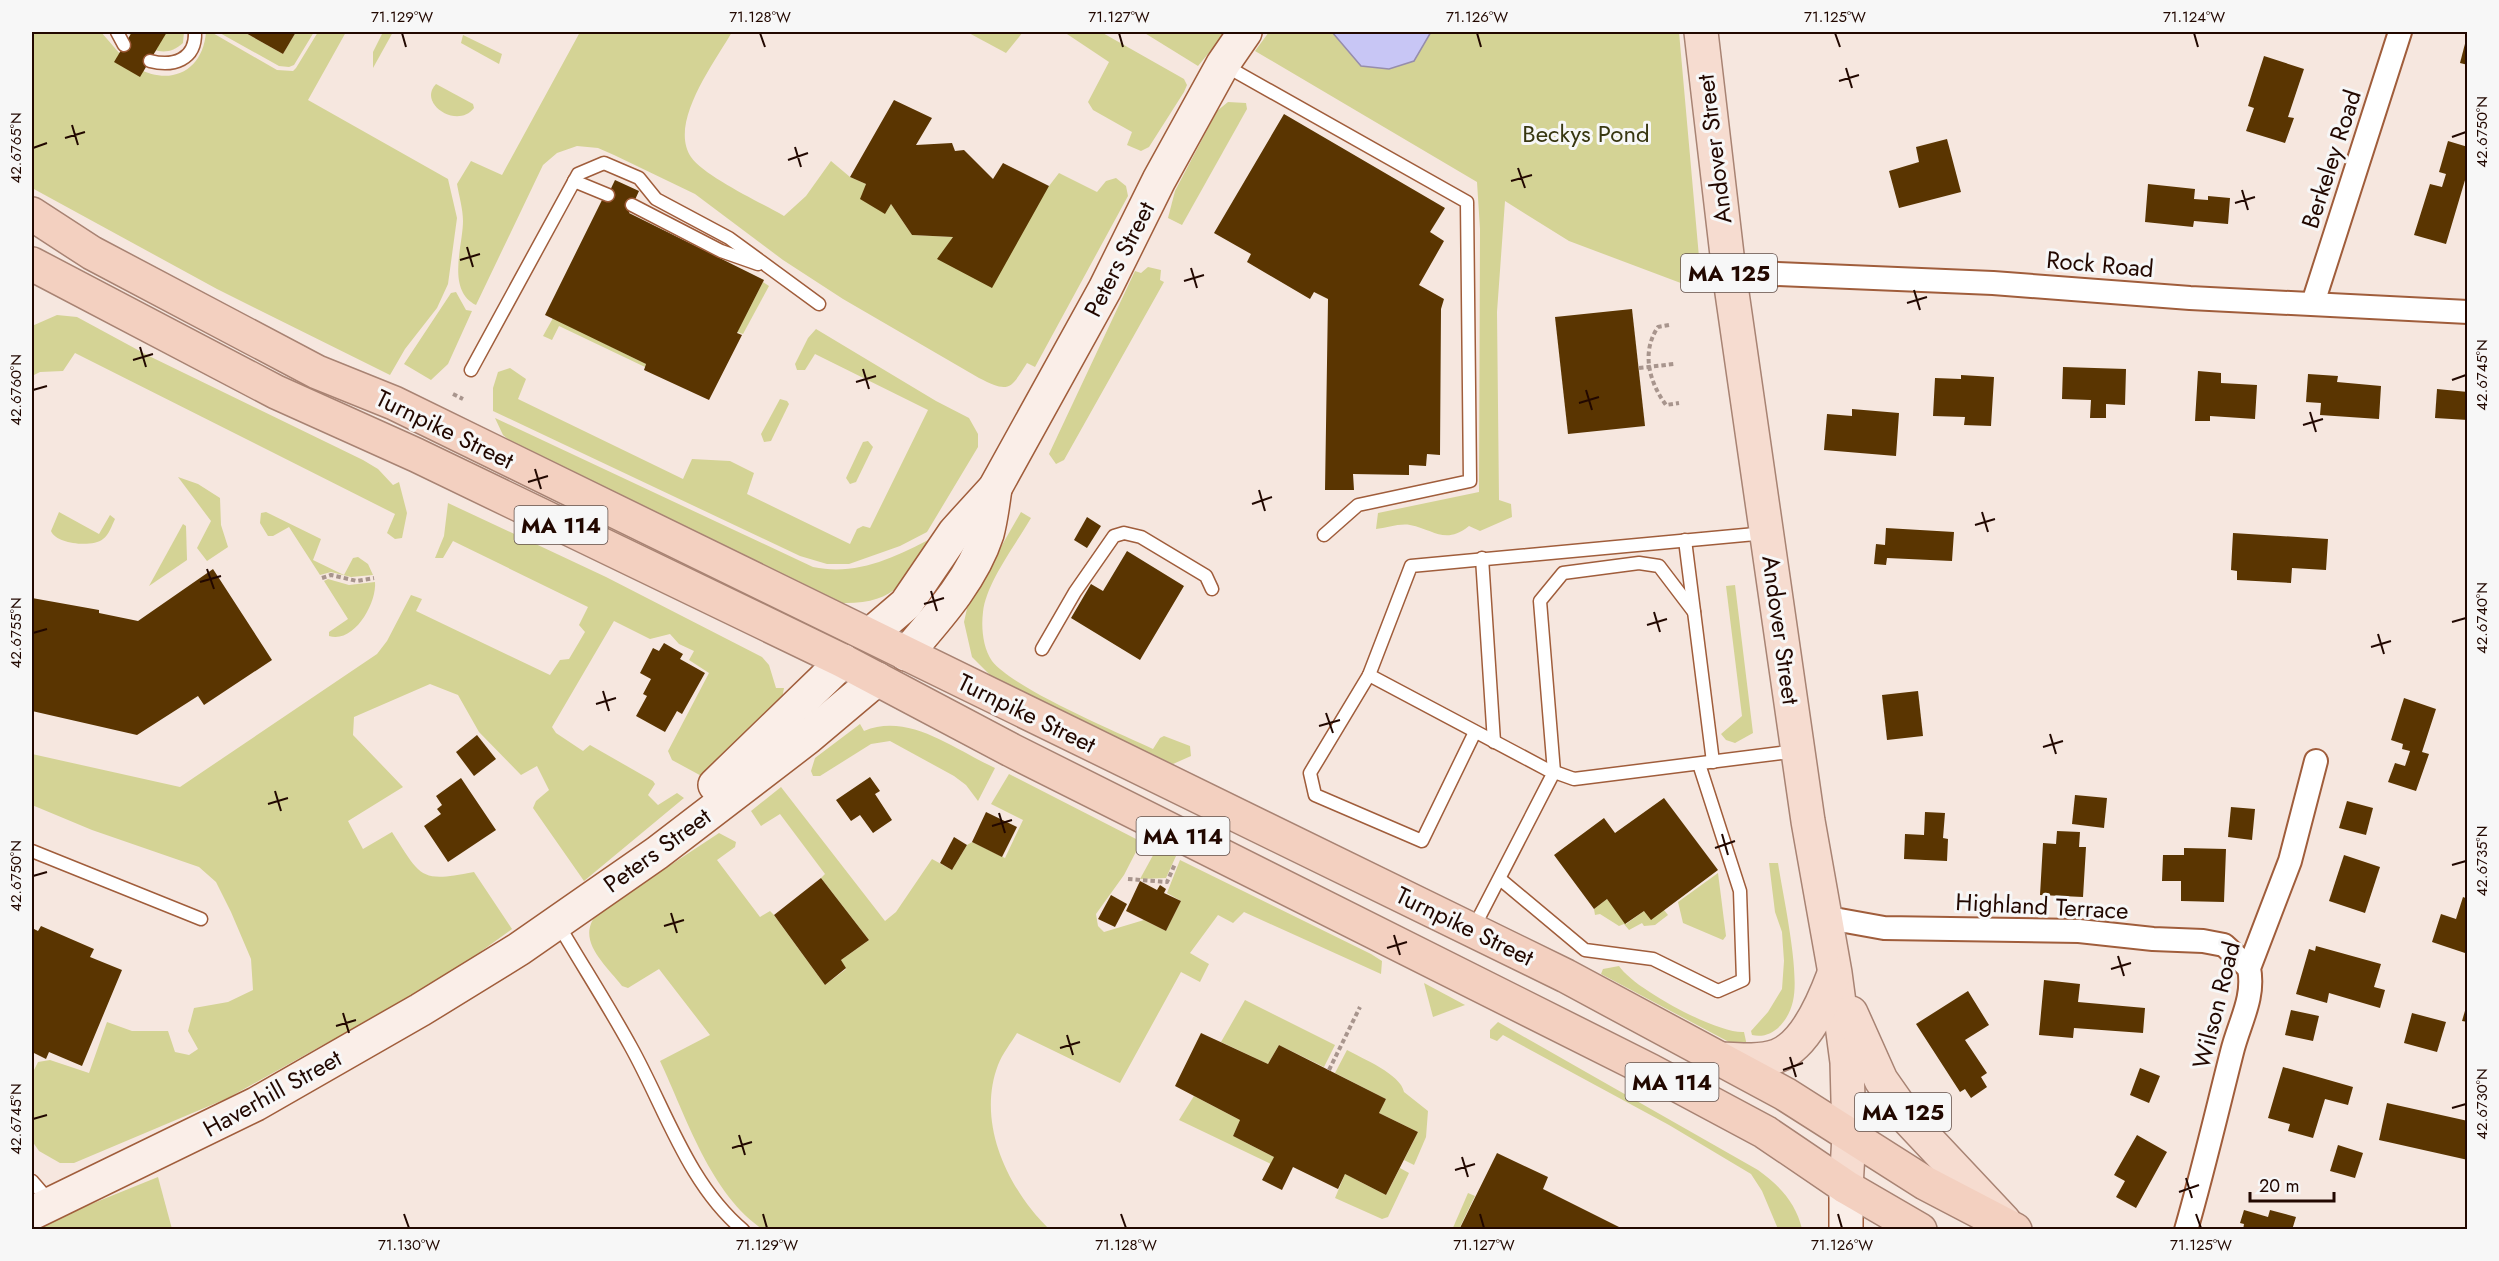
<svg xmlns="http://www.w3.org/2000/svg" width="2499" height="1261" font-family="Jost,sans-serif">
  <rect width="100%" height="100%" fill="#f6e7df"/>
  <g fill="#d4d395">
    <path d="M32,32L73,34L101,32C112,44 123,60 137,68C172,87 203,70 206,32H211L277,70L293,71L296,68L318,32H346L308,100L448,179L457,218L448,284L437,308L405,349L390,375L217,289L32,188Z"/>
    <path d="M127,32H184L183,43C164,61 143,47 127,32Z"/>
    <path d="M218,32H244L283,54L296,32H314L294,65L289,67L279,66Z"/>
    <path d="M383,32H393L373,68V52Z"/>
    <path d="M580,32H732C715,62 668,123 691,157C705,177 762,203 784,216L806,196L831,161L850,177L866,184L861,199L885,213L891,204L912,235L953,237L938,259L1049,186L1059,173L1097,192L1106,181L1116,178L1126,186L1128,196L1035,367L1027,363C1010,390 1009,393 979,378L843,299L783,260L695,194L614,155L598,148L577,146L557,153L543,165L476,305C446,290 463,246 463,221C463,209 459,196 457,184L471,161L502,175Z"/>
    <path d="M967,32H1023L1006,53Z"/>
    <path d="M1064,32H1101L1184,79L1187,85L1184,92L1149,147L1141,151L1127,145L1132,132L1093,110L1088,102L1109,62Z"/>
    <path d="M1143,32H1226L1198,66Z"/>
    <path d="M1269,32H1679L1702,291L1569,241L1505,201L1497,312L1499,500L1511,504L1512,517L1480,531L1469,526C1445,545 1435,530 1410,525C1400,523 1386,528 1376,529L1378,513L1479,492L1480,229L1477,182L1255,51Z"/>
    <path d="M463,35L502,54L499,64L461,43Z"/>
    <path d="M436,84L473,104L474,108C457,130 417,103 436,84Z"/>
    <path d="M1228,102L1246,103L1247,109L1182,225L1168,218L1175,191L1217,111Z"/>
    <path d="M1148,267L1161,270L1160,280L1164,282L1064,460L1056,464L1049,454L1135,271L1141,273Z"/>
    <path d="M763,282L769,286L743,334L737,332Z"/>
    <path d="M456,292L466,310L472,311L448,364L431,380L404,364L451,293Z"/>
    <path d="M57,315L77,317L149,356L363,460L378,469L393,485L399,482L407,513L402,538L395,539L387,533L395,514L75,353L63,371L40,372L32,376V326Z"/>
    <path d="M553,318L646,364L645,367L559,326L552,340L543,336Z"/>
    <path d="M816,329L936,401L969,418L978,434V447L927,532L900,546L849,564H827L800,556L493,411V388L498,372L510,368L526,379L518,399L683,479L692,459L730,461L754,473L747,494L850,544L857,529L863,526L870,528L928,410L815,354L805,370H797L795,364L808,338Z"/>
    <path d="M780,399L787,401L789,404L771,441L764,442L761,434Z"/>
    <path d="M495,418L813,567C856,576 894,558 932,538C907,581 896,604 842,603L514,444L503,435Z"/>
    <path d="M868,441L873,447L856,482L850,484L846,478L863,442Z"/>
    <path d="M178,477L198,484L220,498L221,525L228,547L207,561L197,548L211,521Z"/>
    <path d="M448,503L606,577L762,657L769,665L776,688H784L781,704L707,779L672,760L668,751L709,673L689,660L694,651L679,644L670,634L650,639L614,621L552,727L556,733L583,751L590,745L653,781L655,784L648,795L658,805L677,793L684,798L584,881L533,808L536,801L549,790L537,766L521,775L479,732L458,695L430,684L354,717L353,735L403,787L348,821L363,849L392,832C421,877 419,883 474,872L512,929L422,994L321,1046L228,1098L74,1163H60L39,1151L32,1141V1074L38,1062L50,1060L89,1073L107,1022L132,1031H168L175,1052L189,1055L198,1049L188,1031L194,1008L228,1002L253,990L251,959L231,912L216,882L199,867L92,830L32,805V754L180,787L377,654L387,641L411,595L422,599L416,611L550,675L560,660L569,659L585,632L579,625L588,607L453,541L443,558H435L444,536Z"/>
    <path d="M59,512L99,534L110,515L115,519C112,525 109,535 103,539C92,548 56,544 51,531Z"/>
    <path d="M266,512L321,539L313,560L344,575L353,558L358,557L368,564L373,575L351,577L331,572L320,575L289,527L273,536H268L260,523L261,513Z"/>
    <path d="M1021,512L1031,518C1016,544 986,583 983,612C981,628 983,648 992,661C1014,689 1117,732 1153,749L1160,738L1164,736L1190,746L1191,756L1173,764L1163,760L995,680L972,657L964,622L968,604Z"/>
    <path d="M183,524L186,526L187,560L149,586Z"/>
    <path d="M328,579L349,585L375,582C377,603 354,644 329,636V632L348,619L324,581Z"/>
    <path d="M1735,585L1753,733L1735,743L1726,740L1721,734L1742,716L1726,586Z"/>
    <path d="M860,724L864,731C909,712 955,750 995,768L978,801L966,785L954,776L890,741L871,744L820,776H813L811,771L815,758Z"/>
    <path d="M1009,774L1138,840L1140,844L1124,875L1096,914L1098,926L1104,932L1144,920L1166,931L1181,901L1167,893L1180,860L1371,954L1382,961L1381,974L1244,912L1233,923L1218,915L1190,953L1209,964L1200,982L1181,972L1120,1083L1017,1033C1011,1043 1002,1054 998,1065C976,1123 1008,1189 1049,1229L764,1230C711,1196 686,1116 660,1061L710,1035L659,969L628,988L622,986C605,964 574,939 598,913L719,833L736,842L735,847L717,860L760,917L770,911L774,915L825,985L846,969L841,960L869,940L821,878L825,874L780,814L761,826L751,811L781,787L885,921L896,912L932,859L952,870L967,845L972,842L1005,858L1023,820L991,804Z"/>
    <path d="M1157,848L1176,856L1166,878L1140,879Z"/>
    <path d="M1769,863H1778C1783,896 1800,971 1793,1001C1789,1020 1773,1040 1752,1035L1751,1031L1768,1012L1782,989L1784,961L1782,932L1775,912Z"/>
    <path d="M1718,873L1726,936L1723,940L1683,923L1678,902Z"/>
    <path d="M1607,899L1626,924L1644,911L1664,910L1668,915L1655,925L1644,926L1642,923L1629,930L1624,924L1619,926L1600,914L1595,915L1594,909Z"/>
    <path d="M1619,966C1634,989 1718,1034 1744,1032L1747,1046L1729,1042L1601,974L1603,969Z"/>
    <path d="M1424,983L1465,1005L1433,1017Z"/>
    <path d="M1245,1000L1335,1045L1324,1067L1279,1045L1268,1064L1221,1042Z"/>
    <path d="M1498,1022L1758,1170C1779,1185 1796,1203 1802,1229H1778L1762,1191L1751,1174L1669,1125L1503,1035L1497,1041L1490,1038V1030Z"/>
    <path d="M1347,1050C1361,1058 1401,1074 1404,1092L1428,1111L1426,1137L1414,1165L1404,1160L1418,1132L1379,1113L1386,1099L1335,1073Z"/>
    <path d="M1194,1096L1240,1120L1233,1136L1274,1157L1271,1164L1179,1120Z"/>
    <path d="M1400,1168L1409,1173L1388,1217L1382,1219L1335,1198L1345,1174L1386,1195Z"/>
    <path d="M158,1177L172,1229L32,1230V1228Z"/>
    <path d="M1468,1193L1475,1196L1459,1229L1452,1230Z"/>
  </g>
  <path fill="#c8c6f5" stroke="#968dac" stroke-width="1.5" d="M1332,32H1431L1414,61L1389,69L1361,66Z"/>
  <g fill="#5a3501">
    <path d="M132,32H167L140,77L114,62Z"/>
    <path d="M244,32H296L283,54Z"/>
    <path d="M2467,36H2468V65L2460,63Z"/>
    <path d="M2264,56L2304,69L2288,117L2294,118L2285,143L2246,131L2254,108L2248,106Z"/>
    <path d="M894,100L932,118L916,145L952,143L955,151L964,150L993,179L1003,163L1049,186L992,288L937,259L953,237L912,235L891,204L885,214L860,199L866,184L850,177Z"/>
    <path d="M1284,114L1445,208L1430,232L1444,241L1419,285L1444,299L1441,309L1440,455L1427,454L1426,466L1409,465V475L1353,474L1354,490H1325L1328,299L1314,292L1310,299L1247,262L1251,254L1214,233Z"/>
    <path d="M1947,139L1961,192L1899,208L1889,171L1919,162L1916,147Z"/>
    <path d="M2448,141L2468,147V170L2446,244L2414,235L2430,184L2442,187L2446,174L2439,172Z"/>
    <path d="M615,180L639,191L629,213L764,280L737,333L742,335L709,400L644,370L646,364L545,315L602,200L605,201Z"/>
    <path d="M2148,184L2195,189L2194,199L2208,200V196L2230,198L2228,224L2194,221L2193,227L2145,222Z"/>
    <path d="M1632,309L1645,426L1568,434L1555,317Z"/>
    <path d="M2063,367L2126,369L2125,405L2106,404V418H2090L2091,400L2062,399Z"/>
    <path d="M2198,371L2221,373V383L2257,385L2255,419L2210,416V421H2195Z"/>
    <path d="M2308,374L2338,376L2337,382L2381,386L2379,419L2320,415L2321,403L2306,402Z"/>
    <path d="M1961,375L1994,377L1991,426L1964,425L1965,417L1933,416L1935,378L1961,379Z"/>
    <path d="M2437,389L2468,392V420L2435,418Z"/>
    <path d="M1852,409L1899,413L1896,456L1824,450L1827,414L1852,416Z"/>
    <path d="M1087,517L1101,526L1087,548L1074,540Z"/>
    <path d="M1886,528L1954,532L1952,561L1887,558L1886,565L1874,564L1876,544L1885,545Z"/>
    <path d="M2233,533L2328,539L2326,570L2292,568L2291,583L2237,580V571L2231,570Z"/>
    <path d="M1127,551L1184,586L1140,660L1071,618L1091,584L1103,591Z"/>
    <path d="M213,569L272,660L204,705L198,696L137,735L32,711V598L99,610V613L138,621Z"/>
    <path d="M664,643L683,654L680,659L705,673L682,714L677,711L665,732L636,716L647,696L643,694L651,679L640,673L653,648L659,651Z"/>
    <path d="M1918,691L1923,736L1887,740L1882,695Z"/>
    <path d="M2404,698L2436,709L2422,752L2429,754L2416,791L2388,782L2395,763L2405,766L2410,751L2402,749L2403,744L2391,740Z"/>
    <path d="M477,735L496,759L474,776L456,752Z"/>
    <path d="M870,777L880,791L875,794L892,820L873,833L860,815L851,821L836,800Z"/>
    <path d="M461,778L496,830L448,862L424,826L441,814L437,809L442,805L436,796Z"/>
    <path d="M2075,795L2107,798L2104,828L2072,824Z"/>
    <path d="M1664,798L1718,870L1651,920L1644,911L1625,924L1607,899L1594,909L1554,855L1604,818L1615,833Z"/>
    <path d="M2347,801L2373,808L2366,835L2339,828Z"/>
    <path d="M2231,807L2255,809L2252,840L2228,837Z"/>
    <path d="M986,812L1017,827L1002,857L972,842Z"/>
    <path d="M1925,812L1945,813L1943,838L1948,839L1947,861L1904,859L1905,834L1924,835Z"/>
    <path d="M2057,831L2080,832L2079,847H2086L2083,897L2040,895L2043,843L2056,844Z"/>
    <path d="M954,837L967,845L952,870L940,863Z"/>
    <path d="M2184,848L2226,849L2224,902L2181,901V881H2162L2163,855H2184Z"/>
    <path d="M2344,855L2380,867L2365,913L2329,901Z"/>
    <path d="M821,878L869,940L841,960L846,968L825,985L774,915Z"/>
    <path d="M1140,881L1157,890L1160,885L1166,889L1164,893L1181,901L1166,931L1126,911Z"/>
    <path d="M1111,895L1127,904L1115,927L1098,919Z"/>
    <path d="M2463,897L2468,899V954L2432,942L2441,914L2456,919Z"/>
    <path d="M41,926L94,949L90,957L122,970L82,1066L49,1052L46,1059L32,1052V928L38,931Z"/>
    <path d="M2316,946L2381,964L2374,987L2385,990L2380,1008L2329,993L2327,1003L2296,994L2309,949L2315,951Z"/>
    <path d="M2044,980L2080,984L2078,1002L2145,1008L2143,1033L2074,1028L2073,1038L2039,1035Z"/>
    <path d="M1968,991L1989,1025L1965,1040L1987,1073L1981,1077L1987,1087L1971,1098L1965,1089L1960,1092L1916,1024Z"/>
    <path d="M2467,1004H2468V1022L2462,1021Z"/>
    <path d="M2291,1010L2319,1016L2313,1041L2285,1035Z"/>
    <path d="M2412,1013L2446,1022L2437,1052L2404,1043Z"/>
    <path d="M1201,1033L1268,1064L1279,1045L1386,1099L1379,1113L1418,1132L1386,1195L1345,1174L1338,1189L1293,1167L1282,1190L1262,1180L1274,1157L1233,1136L1240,1120L1175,1086Z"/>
    <path d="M2283,1067L2353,1087L2348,1105L2325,1099L2313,1138L2288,1131L2290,1124L2268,1118Z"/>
    <path d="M2140,1068L2160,1076L2149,1103L2130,1095Z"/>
    <path d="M2387,1103L2468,1121V1160L2379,1140Z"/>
    <path d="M2137,1135L2167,1152L2136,1208L2116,1197L2125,1181L2114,1175Z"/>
    <path d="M2338,1145L2363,1153L2355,1178L2330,1171Z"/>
    <path d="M1497,1153L1548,1177L1543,1189L1625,1230H1459Z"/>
    <path d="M2244,1210L2268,1217L2270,1210L2296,1217L2292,1230H2243L2244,1224L2240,1223Z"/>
  </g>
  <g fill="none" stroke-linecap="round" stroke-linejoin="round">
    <g stroke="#a05d3b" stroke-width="15">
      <g id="service">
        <path d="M117,32L124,45"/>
        <path d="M150,61C173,67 196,60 195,32"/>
        <path d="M1224,65L1467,202L1470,481L1358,505L1324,535"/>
        <path d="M574,181L608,195"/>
        <path d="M632,205L721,251L758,264"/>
        <path d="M471,370L578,174L604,163L639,178L656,199L729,238L819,304"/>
        <path d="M1766,533L1411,566L1369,675L1546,769L1574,779L1797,751"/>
        <path d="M1685,540L1713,762"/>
        <path d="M1482,558L1494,742"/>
        <path d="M1042,649L1075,592L1114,536L1124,533L1141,537L1206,576L1212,589"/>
        <path d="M1369,675L1310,773L1315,795L1422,841L1475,732"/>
        <path d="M32,851L201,919"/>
        <path d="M1500,879L1585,950L1653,959L1718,991L1743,980L1740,891L1699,764"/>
        <path d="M558,924C582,965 608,1005 631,1047C665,1108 688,1184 743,1230"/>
        <path d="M1473,929L1554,772L1540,601L1563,573L1639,563L1659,566L1694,612"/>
        <path d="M32,1181L51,1203"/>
      </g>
    </g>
    <g stroke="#a05d3b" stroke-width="26">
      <g id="minor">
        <path d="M1729,272L1993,283L2190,298L2468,312"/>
        <path d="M2313,303L2400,32"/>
        <path d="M1823,917L1884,928L2079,931L2153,939L2203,941L2224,945L2249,968"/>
        <path d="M2186,1230C2203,1171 2217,1111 2232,1052C2239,1023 2255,998 2249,968L2290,861L2316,761"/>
      </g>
    </g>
    <g stroke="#a05d3b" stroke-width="36">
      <g id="secondary">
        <path d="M871,634L906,604L955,532L995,488L1105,289L1159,180L1223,64L1245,32"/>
        <path d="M906,654C937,618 972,580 987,534C991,519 993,503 995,488"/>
        <path d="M715,785L843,661"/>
        <path d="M32,1213L256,1104L420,1010L519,949L657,853L807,738L877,679"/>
        <path d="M1846,1230V1187"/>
      </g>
    </g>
    <g stroke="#a88373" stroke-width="36">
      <g id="primary">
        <path d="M1701,32L1729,272L1808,821L1835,973L1847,1062L1849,1136L1846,1187"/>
        <path d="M1851,1013L1881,1080L1909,1120L2004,1221"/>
        <path d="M1721,1059C1739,1060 1759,1062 1777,1056C1806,1045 1824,1001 1834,974"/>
      </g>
    </g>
    <g stroke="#a88373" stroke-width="36">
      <g id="trunk">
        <path d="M32,214L92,253L317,372L394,403L1566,976L1785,1094L1925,1183L2015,1230"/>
        <path d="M32,264L276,392L416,455L843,661L1011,750L1651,1071L1765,1132L1846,1187L1920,1230"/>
      </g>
    </g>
    <g stroke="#a8958d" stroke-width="4" stroke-dasharray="4.5 3" stroke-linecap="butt">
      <path d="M1669,325L1658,327C1641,352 1649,382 1666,405L1679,403"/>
      <path d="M1639,368L1674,364"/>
      <path d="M453,394L463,399"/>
      <path d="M322,578L331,575L357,581L374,578"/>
      <path d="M1128,879L1167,882L1175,864"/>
      <path d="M1329,1070L1360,1007"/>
    </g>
    <use href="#service" stroke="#fff" stroke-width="12"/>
    <use href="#minor" stroke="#fff" stroke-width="22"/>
    <use href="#secondary" stroke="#faeee8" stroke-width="33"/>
    <use href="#primary" stroke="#f6dcd0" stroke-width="33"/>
    <use href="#trunk" stroke="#f3d0c0" stroke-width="33"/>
  </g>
  <path fill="none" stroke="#220800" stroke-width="2" d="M402,33L406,47M760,33L765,47M1119,33L1123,47M1477,33L1481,47M1835,33L1840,47M2194,33L2198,47M1846,68L1852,88M1839,81L1859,75M72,125L78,145M2452,137L2466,132M65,138L85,132M795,147L801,167M33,148L47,143M788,160L808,153M1518,168L1525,188M1511,181L1532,175M2242,190L2248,210M2235,203L2255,197M467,247L473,267M460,260L480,254M1191,268L1197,288M1184,281L1204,275M1914,290L1920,310M1907,303L1927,297M140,347L146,367M133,360L153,354M863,369L869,389M2452,380L2466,375M856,382L876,376M33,390L47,386M1586,390L1592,410M1579,403L1599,397M2310,412L2316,432M2303,425L2323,419M535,469L541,489M528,482L548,476M1259,490L1265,511M1252,504L1272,497M1982,512L1988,532M1975,525L1995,519M207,569L214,589M200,582L221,576M931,591L937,611M924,604L944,598M1654,612L1660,632M2452,622L2466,618M1647,625L1667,619M33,633L47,629M2378,634L2384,654M2371,647L2391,641M603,691L609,711M596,704L616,698M1326,713L1333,733M1319,726L1340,720M2050,734L2056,754M2043,747L2063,741M275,791L281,811M268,804L288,798M999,813L1005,833M992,826L1012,820M1722,834L1728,855M1715,848L1735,841M2452,865L2466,861M33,876L47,872M671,913L677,933M664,926L684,920M1394,935L1400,955M1387,948L1407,942M2118,956L2124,976M2111,969L2131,963M343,1013L349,1033M336,1026L356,1020M1067,1035L1073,1055M1060,1048L1080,1042M1790,1057L1796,1077M1783,1070L1803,1063M2452,1108L2466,1104M33,1119L47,1115M739,1135L745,1155M732,1148L752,1142M1462,1157L1468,1177M1455,1170L1475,1164M2186,1178L2192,1198M2179,1192L2199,1185M404,1214L409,1228M763,1214L767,1228M1121,1214L1126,1228M1480,1214L1484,1228M1838,1214L1842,1228M2196,1214L2201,1228"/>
  <g text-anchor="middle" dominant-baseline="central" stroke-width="6" stroke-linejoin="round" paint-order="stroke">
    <g fill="#f7f7f7" stroke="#62504a" stroke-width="1.5">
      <rect x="1681" y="254" width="96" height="38" rx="4.5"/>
      <rect x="514.5" y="506" width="93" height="38" rx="4.5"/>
      <rect x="1136.5" y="817" width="93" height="38" rx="4.5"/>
      <rect x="1625.5" y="1063" width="93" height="38" rx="4.5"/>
      <rect x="1855" y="1093" width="96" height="38" rx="4.5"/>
    </g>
    <g font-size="22" font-weight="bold" fill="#220800">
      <text x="1729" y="273">MA 125</text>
      <text x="561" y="525">MA 114</text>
      <text x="1183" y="836">MA 114</text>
      <text x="1672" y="1082">MA 114</text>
      <text x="1903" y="1112">MA 125</text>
    </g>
    <g font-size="24" fill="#383711" stroke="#f7f7f7">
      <text x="1586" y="133">Beckys Pond</text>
    </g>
    <g font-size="24" fill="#220800" stroke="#f7f7f7">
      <text transform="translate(1714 149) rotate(-97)">Andover Street</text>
      <text transform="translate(2331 159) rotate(-72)">Berkeley Road</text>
      <text transform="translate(1119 259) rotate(-63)">Peters Street</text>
      <text transform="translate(2100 264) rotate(5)">Rock Road</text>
      <text transform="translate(445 429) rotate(26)">Turnpike Street</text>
      <text transform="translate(1781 630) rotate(82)">Andover Street</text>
      <text transform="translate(1027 713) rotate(26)">Turnpike Street</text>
      <text transform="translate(657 850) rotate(-36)">Peters Street</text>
      <text transform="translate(2042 906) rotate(3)">Highland Terrace</text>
      <text transform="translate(1465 926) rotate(26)">Turnpike Street</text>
      <text transform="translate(2216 1005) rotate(-76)">Wilson Road</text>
      <text transform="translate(272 1093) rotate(-29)">Haverhill Street</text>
    </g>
  </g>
  <rect width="2499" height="1261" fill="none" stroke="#f7f7f7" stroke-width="66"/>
  <path d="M2250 1192v9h84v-9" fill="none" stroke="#220800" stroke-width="3"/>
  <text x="2259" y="1192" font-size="18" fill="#220800" stroke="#f7f7f7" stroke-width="4.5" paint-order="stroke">20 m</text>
  <rect x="33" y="33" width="2433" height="1195" fill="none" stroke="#220800" stroke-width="2"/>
  <g font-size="15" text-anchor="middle" fill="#220800">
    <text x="402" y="22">71.129°W</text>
    <text x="760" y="22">71.128°W</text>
    <text x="1119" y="22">71.127°W</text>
    <text x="1477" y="22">71.126°W</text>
    <text x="1835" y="22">71.125°W</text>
    <text x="2194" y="22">71.124°W</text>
    <text transform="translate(2482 132) rotate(-90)" y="5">42.6750°N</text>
    <text transform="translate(16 148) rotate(-90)" y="5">42.6765°N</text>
    <text transform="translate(2482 375) rotate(-90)" y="5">42.6745°N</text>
    <text transform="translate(16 390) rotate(-90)" y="5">42.6760°N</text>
    <text transform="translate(2482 618) rotate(-90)" y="5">42.6740°N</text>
    <text transform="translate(16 633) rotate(-90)" y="5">42.6755°N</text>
    <text transform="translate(2482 861) rotate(-90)" y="5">42.6735°N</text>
    <text transform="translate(16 876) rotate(-90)" y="5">42.6750°N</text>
    <text transform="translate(2482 1104) rotate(-90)" y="5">42.6730°N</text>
    <text transform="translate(16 1119) rotate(-90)" y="5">42.6745°N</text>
    <text x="409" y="1250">71.130°W</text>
    <text x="767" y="1250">71.129°W</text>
    <text x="1126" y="1250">71.128°W</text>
    <text x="1484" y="1250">71.127°W</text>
    <text x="1842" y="1250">71.126°W</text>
    <text x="2201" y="1250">71.125°W</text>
  </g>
</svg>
